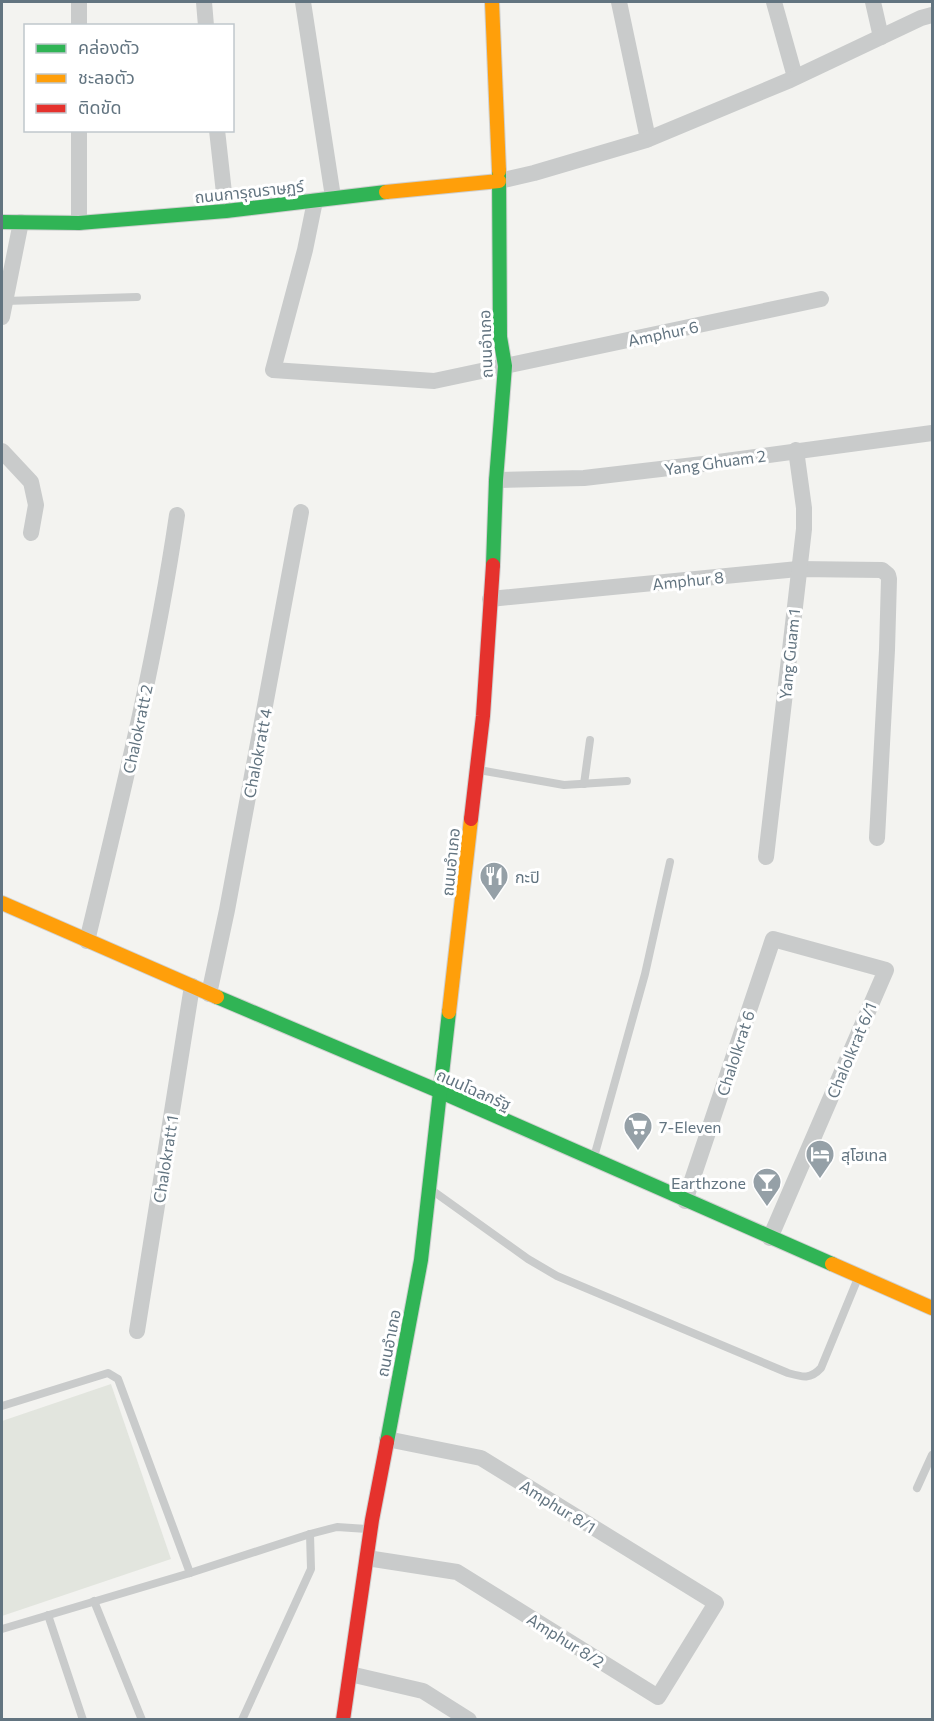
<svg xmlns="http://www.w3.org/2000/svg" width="934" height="1721" font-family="Commissioner,'Noto Sans Thai',sans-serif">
  <rect width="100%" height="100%" fill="#f3f3f0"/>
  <path fill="#e2e5de" d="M111,1384L171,1559L2,1616V1421Z"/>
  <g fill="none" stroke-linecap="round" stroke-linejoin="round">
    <g stroke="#cfd0d0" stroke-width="16">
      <g id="fast">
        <path d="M2,222L79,223L226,211L386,192"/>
        <path d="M493,565L496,480L505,366L500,337L499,171"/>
        <path d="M217,997L441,1092L832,1264"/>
        <path d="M387,1442L421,1260L449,1012"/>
      </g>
    </g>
    <g stroke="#cfd0d0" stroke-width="16">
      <g id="slow">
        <path d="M492,2L499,171"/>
        <path d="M386,192L499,181"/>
        <path d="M2,903L217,997"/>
        <path d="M449,1012L471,819"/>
        <path d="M832,1264L932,1308"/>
      </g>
    </g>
    <g stroke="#cfd0d0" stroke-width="16">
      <g id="jam">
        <path d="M471,819L483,716L493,565"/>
        <path d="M343,1720L372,1520L387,1442"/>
      </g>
    </g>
    <g stroke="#c9cbcb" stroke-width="8">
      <path d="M5,301L137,297"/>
      <path d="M479,770L564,785L627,781"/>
      <path d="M584,784L590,740"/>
      <path d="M594,1157L645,974L670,862"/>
      <path d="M433,1191L528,1259L557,1276L788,1373C802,1377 810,1380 821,1368L858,1278"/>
      <path d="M2,1406L108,1373L118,1379L190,1573"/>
      <path d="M917,1488L932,1455"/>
      <path d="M94,1601L142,1720"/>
      <path d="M48,1615L83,1720"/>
      <path d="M2,1629L190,1573L310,1534L337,1527L367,1529"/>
      <path d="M242,1720L311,1569L310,1534"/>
    </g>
    <g stroke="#c9cbcb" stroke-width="16">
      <path d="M204,2L206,26"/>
      <path d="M303,2L333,197"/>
      <path d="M619,2L648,139"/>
      <path d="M774,2L795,77"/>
      <path d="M873,2L881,37"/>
      <path d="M79,26V2"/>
      <path d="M217,130L226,211"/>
      <path d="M499,181L534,173L646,140L790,80L921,18L932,15"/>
      <path d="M315,201L305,250L273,370L434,381L821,299"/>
      <path d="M79,223V130"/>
      <path d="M2,317L21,222"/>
      <path d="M2,451L31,482L36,505L31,533"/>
      <path d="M496,480L584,478L703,464L932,433"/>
      <path d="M490,599L798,569L882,570L888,575L889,579L887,650L877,838"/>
      <path d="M766,857L804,529V508L796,450"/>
      <path d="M87,941C121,800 156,659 177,515"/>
      <path d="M209,994L227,910L301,512"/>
      <path d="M685,1201L773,939L886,970L770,1238"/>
      <path d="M137,1331L192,986"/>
      <path d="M367,1558L457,1572L658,1697L716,1603L481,1458L387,1439"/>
      <path d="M350,1674L423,1691L469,1720"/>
    </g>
    <use href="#fast" stroke="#30b455" stroke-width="14"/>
    <use href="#slow" stroke="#ff9f0a" stroke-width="14"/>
    <use href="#jam" stroke="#e5322d" stroke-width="14"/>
  </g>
  <defs>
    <g id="restaurant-pin" transform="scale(1.5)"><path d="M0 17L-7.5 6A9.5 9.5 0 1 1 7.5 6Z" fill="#95a0a7" stroke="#fff"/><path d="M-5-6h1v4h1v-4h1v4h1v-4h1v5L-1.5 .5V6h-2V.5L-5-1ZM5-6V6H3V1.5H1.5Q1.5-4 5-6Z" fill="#fff"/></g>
    <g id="supermarket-pin" transform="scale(1.5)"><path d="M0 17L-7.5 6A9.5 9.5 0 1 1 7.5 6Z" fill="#95a0a7" stroke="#fff"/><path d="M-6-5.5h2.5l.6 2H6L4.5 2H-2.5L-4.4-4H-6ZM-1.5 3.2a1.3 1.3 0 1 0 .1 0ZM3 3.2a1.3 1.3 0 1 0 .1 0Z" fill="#fff"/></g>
    <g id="hotel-pin" transform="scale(1.5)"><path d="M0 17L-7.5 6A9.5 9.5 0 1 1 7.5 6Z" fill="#95a0a7" stroke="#fff"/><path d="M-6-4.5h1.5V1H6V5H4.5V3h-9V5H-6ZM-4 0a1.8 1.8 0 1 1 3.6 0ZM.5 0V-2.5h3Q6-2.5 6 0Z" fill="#fff"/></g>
    <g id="bar-pin" transform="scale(1.5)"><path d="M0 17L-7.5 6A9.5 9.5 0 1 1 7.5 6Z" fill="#95a0a7" stroke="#fff"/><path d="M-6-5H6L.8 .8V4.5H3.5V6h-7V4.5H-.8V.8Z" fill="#fff"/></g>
  </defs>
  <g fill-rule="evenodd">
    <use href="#restaurant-pin" x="494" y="876"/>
    <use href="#supermarket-pin" x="638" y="1126"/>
    <use href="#hotel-pin" x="820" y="1154"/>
    <use href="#bar-pin" x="767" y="1182"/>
  </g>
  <g text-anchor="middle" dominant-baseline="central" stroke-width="6" stroke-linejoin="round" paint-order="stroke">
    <g font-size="16" fill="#627480" stroke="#fff">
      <text transform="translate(249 191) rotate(-6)">ถนนการุณราษฏร์</text>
      <text transform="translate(663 333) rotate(-12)">Amphur 6</text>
      <text transform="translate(485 344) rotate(-92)">ถนนอำเภอ</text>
      <text transform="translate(715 462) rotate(-8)">Yang Ghuam 2</text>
      <text transform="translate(688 580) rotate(-6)">Amphur 8</text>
      <text transform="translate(789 654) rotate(-84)">Yang Guam 1</text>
      <text transform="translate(137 729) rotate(-78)">Chalokratt 2</text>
      <text transform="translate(257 753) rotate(-79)">Chalokratt 4</text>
      <text transform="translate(450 862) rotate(-84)">ถนนอำเภอ</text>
      <text transform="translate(851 1050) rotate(-67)">Chalolkrat 6/1</text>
      <text transform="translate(735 1053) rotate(-72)">Chalolkrat 6</text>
      <text transform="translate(474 1089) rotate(24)">ถนนโฉลกรัฐ</text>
      <text transform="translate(165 1159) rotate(-81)">Chalokratt 1</text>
      <text transform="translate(388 1343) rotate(-79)">ถนนอำเภอ</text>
      <text transform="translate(558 1506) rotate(32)">Amphur 8/1</text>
      <text transform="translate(566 1640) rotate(32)">Amphur 8/2</text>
    </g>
    <g font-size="16" fill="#627480" stroke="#fff" text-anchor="start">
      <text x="515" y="876">กะปิ</text>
      <text x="659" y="1126">7-Eleven</text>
      <text x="841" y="1154">สุโฮเทล</text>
      <text x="746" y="1182" text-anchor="end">Earthzone</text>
    </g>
  </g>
  <rect width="934" height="1721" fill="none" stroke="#627480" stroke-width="6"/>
  <rect x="24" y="24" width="210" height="108" fill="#ffffff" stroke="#c0c7cc" stroke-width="1.5"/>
  <rect x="36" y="44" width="30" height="9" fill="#30b455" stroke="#c0c7cc" stroke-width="1.5"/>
  <text x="78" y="54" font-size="18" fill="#627480">คล่องตัว</text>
  <rect x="36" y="74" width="30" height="9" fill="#ff9f0a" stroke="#c0c7cc" stroke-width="1.5"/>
  <text x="78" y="84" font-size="18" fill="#627480">ชะลอตัว</text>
  <rect x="36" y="104" width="30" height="9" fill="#e5322d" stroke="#c0c7cc" stroke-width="1.5"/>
  <text x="78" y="114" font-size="18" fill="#627480">ติดขัด</text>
</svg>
